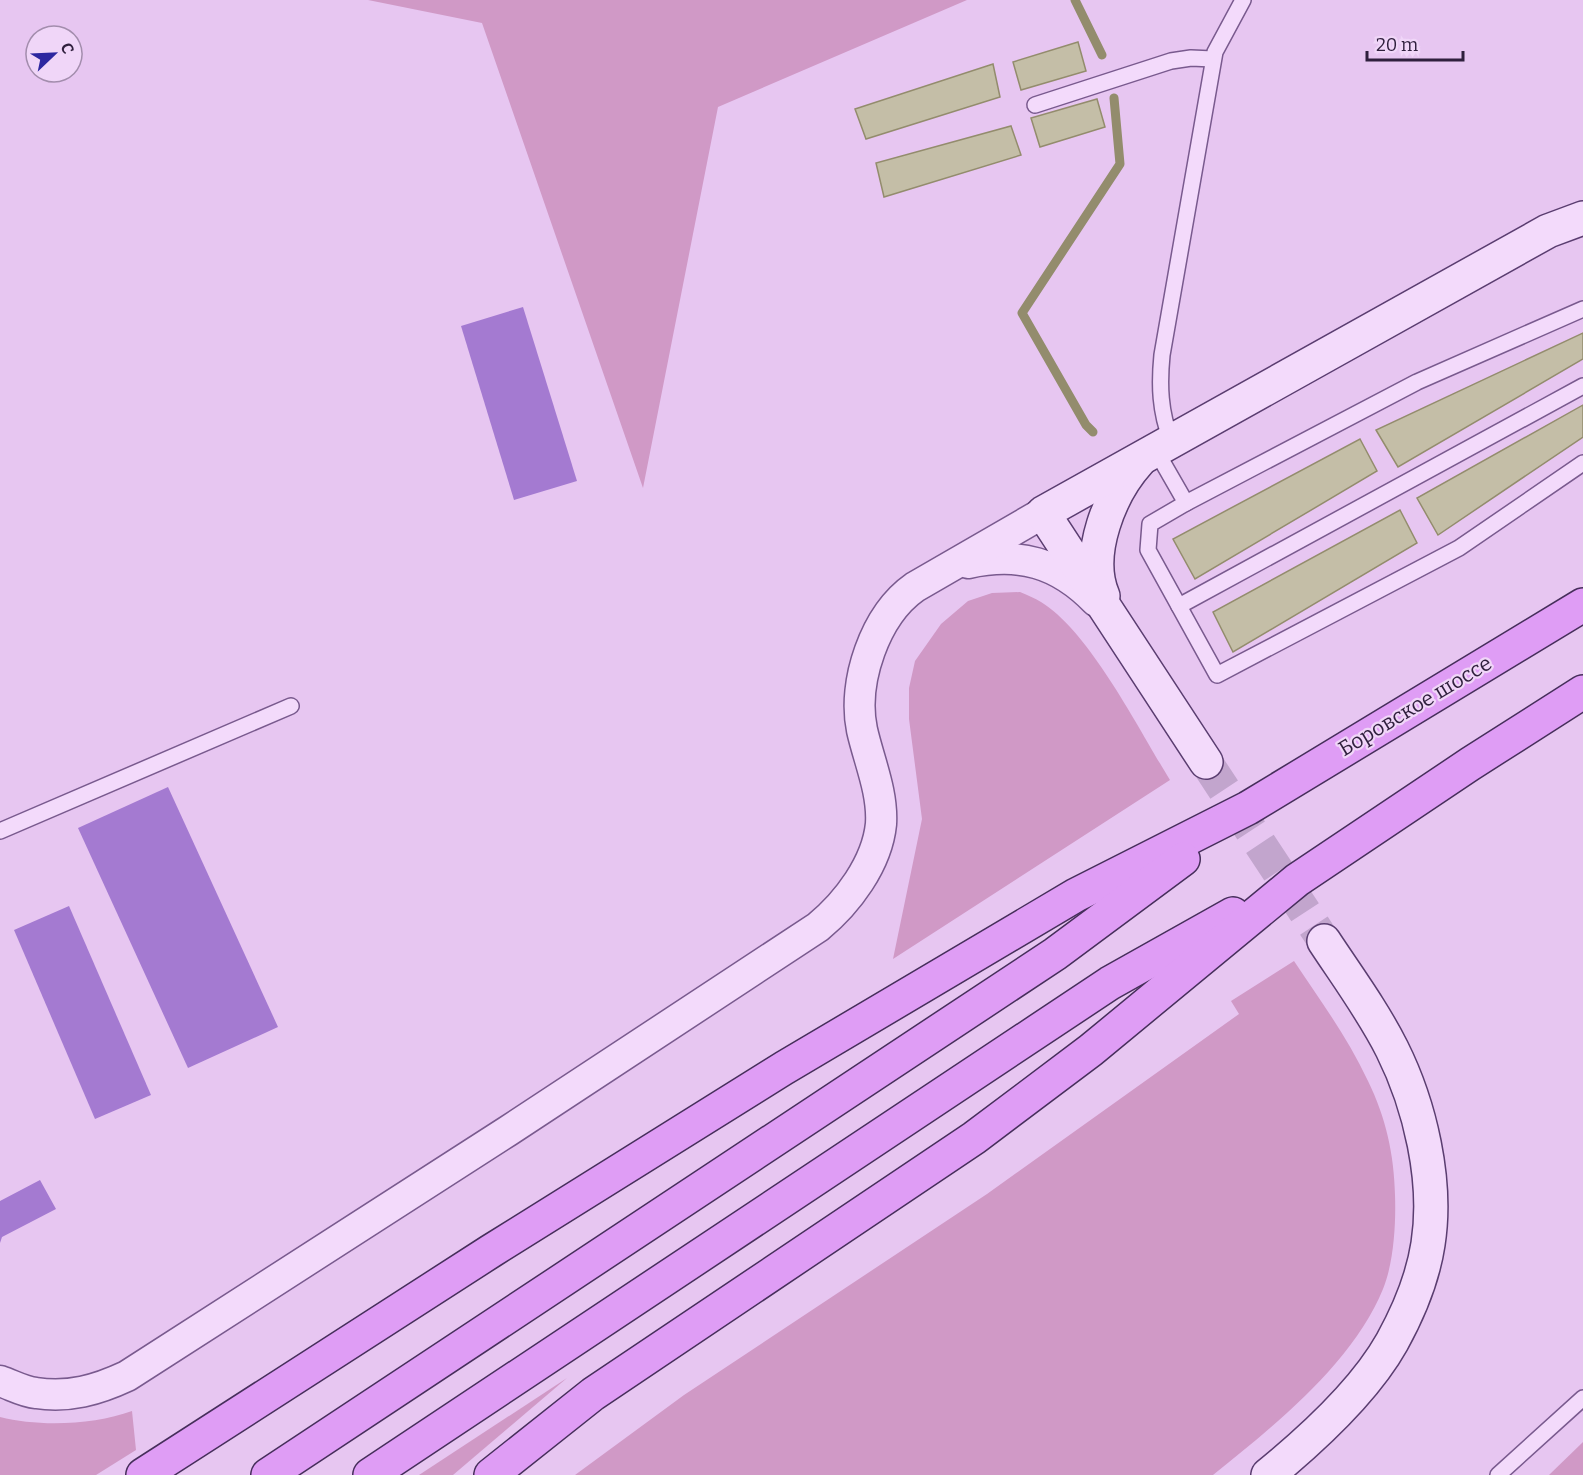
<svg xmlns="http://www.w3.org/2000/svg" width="1583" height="1475" font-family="Bitter,serif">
  <rect width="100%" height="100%" fill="#e7c6f1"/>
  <g fill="#d099c6">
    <path d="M368,0H967L718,107L643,488L482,23Z"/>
    <path d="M1020,592C1027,595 1035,598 1041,602C1090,632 1139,730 1170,780L893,959L922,819L909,719V688L915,661L941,624L968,601L992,593Z"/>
    <path d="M1294,961C1320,1000 1348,1038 1368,1081C1386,1118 1394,1154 1395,1195C1396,1223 1394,1262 1383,1289C1353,1363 1274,1426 1213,1475H575L684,1395L987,1194L1239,1014L1231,1001Z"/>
    <path d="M567,1378L453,1475H419Z"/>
    <path d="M132,1411L136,1450L96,1475H0V1417C39,1427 94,1425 132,1411Z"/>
    <path d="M1583,1442V1475H1549Z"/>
  </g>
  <g fill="#c4bea7" stroke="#938c6d" stroke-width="1.5">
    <path d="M1078,42L1086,71L1021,90L1013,62Z"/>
    <path d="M993,64L1000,97L866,139L855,109Z"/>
    <path d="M1097,99L1105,127L1040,147L1031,118Z"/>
    <path d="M1011,126L1021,155L884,197L876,163Z"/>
    <path d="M1583,333V359L1398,467L1376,430Z"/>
    <path d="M1583,405V437L1438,535L1417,498Z"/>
    <path d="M1360,439L1377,471L1195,579L1173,539Z"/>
    <path d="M1400,510L1417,543L1233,652L1213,612Z"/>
  </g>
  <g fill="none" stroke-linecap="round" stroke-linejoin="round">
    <g stroke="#938c6d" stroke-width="9">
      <path d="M1075,0L1102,55"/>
      <path d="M1093,432L1086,425L1022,313L1120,164L1114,98"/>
    </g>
  </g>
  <g fill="#a47ad1">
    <path d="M523,307L577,481L514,500L461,326Z"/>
    <path d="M168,787L278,1027L188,1068L78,828Z"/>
    <path d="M69,906L151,1095L95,1119L14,930Z"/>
    <path d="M40,1180L56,1209L2,1237L0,1243V1201Z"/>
  </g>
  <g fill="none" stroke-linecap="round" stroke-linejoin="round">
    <path stroke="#c2a5cd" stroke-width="33" stroke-dasharray="33 16" stroke-linecap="butt" d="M1206,762L1324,941"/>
    <g stroke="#795a8e" stroke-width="18">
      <g id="lane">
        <path d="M1035,105L1171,61L1191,58L1213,59"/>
        <path d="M1171,440C1160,412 1159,385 1162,355L1215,52L1243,0"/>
        <path d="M1155,449L1186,503L1417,382L1583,309"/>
        <path d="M1186,503L1150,524L1148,550L1217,675L1459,548L1583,463"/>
        <path d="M1179,606L1583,386"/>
        <path d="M0,831L291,706"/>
        <path d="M1498,1475L1583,1398"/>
      </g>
    </g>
    <g stroke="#795a8e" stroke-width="33">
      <g id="street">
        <path d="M968,563C1019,552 1058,562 1096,601"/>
        <path d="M0,1381C12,1385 24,1392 36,1393C69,1398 97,1390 127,1376L508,1131L818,927C847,903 877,864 881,824C883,792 869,761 862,730C852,682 875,615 915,587L1043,513"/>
      </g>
    </g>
    <g stroke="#5a3d70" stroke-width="36">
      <g id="secondary">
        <path d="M1103,596C1085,554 1110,493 1139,461"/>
        <path d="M1206,762L1043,513L1548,231L1583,218"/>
        <path d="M1268,1475C1312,1439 1364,1392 1392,1342C1408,1313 1423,1277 1428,1244C1438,1181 1420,1105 1392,1049C1373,1011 1347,976 1324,941"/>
      </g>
    </g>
    <g stroke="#462e5b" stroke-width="36">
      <g id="primary">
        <path d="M143,1475L491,1251L784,1068L1076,895L1248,808L1583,605"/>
        <path d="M268,1475L1055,954L1183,859"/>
        <path d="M370,1475L1110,983L1233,914"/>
        <path d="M491,1475L593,1394L974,1138L1091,1050L1297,880L1470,764L1583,692"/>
      </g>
    </g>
    <use href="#lane" stroke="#f3dafb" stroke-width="15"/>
    <use href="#street" stroke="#f3dafb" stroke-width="30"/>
    <use href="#secondary" stroke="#f3dafb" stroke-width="33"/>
    <use href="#primary" stroke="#df9df5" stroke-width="33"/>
  </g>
  <g text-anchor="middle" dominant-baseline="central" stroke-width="4.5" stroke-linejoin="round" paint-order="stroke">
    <g font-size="21" fill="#2f1f3d" stroke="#f0d6f8">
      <text transform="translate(1415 706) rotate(-31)">Боровское шоссе</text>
    </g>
  </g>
  <g transform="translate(54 54) rotate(67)"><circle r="28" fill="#f0d6f8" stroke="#a38dad" stroke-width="1.5"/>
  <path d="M0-4.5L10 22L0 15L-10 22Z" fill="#2d27a0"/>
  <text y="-9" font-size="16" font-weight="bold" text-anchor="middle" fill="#2f1f3d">С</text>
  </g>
  <path d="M1367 51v9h96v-9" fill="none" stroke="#2f1f3d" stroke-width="3"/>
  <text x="1376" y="51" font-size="18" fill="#2f1f3d" stroke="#f0d6f8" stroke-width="4.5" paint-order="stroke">20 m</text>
</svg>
